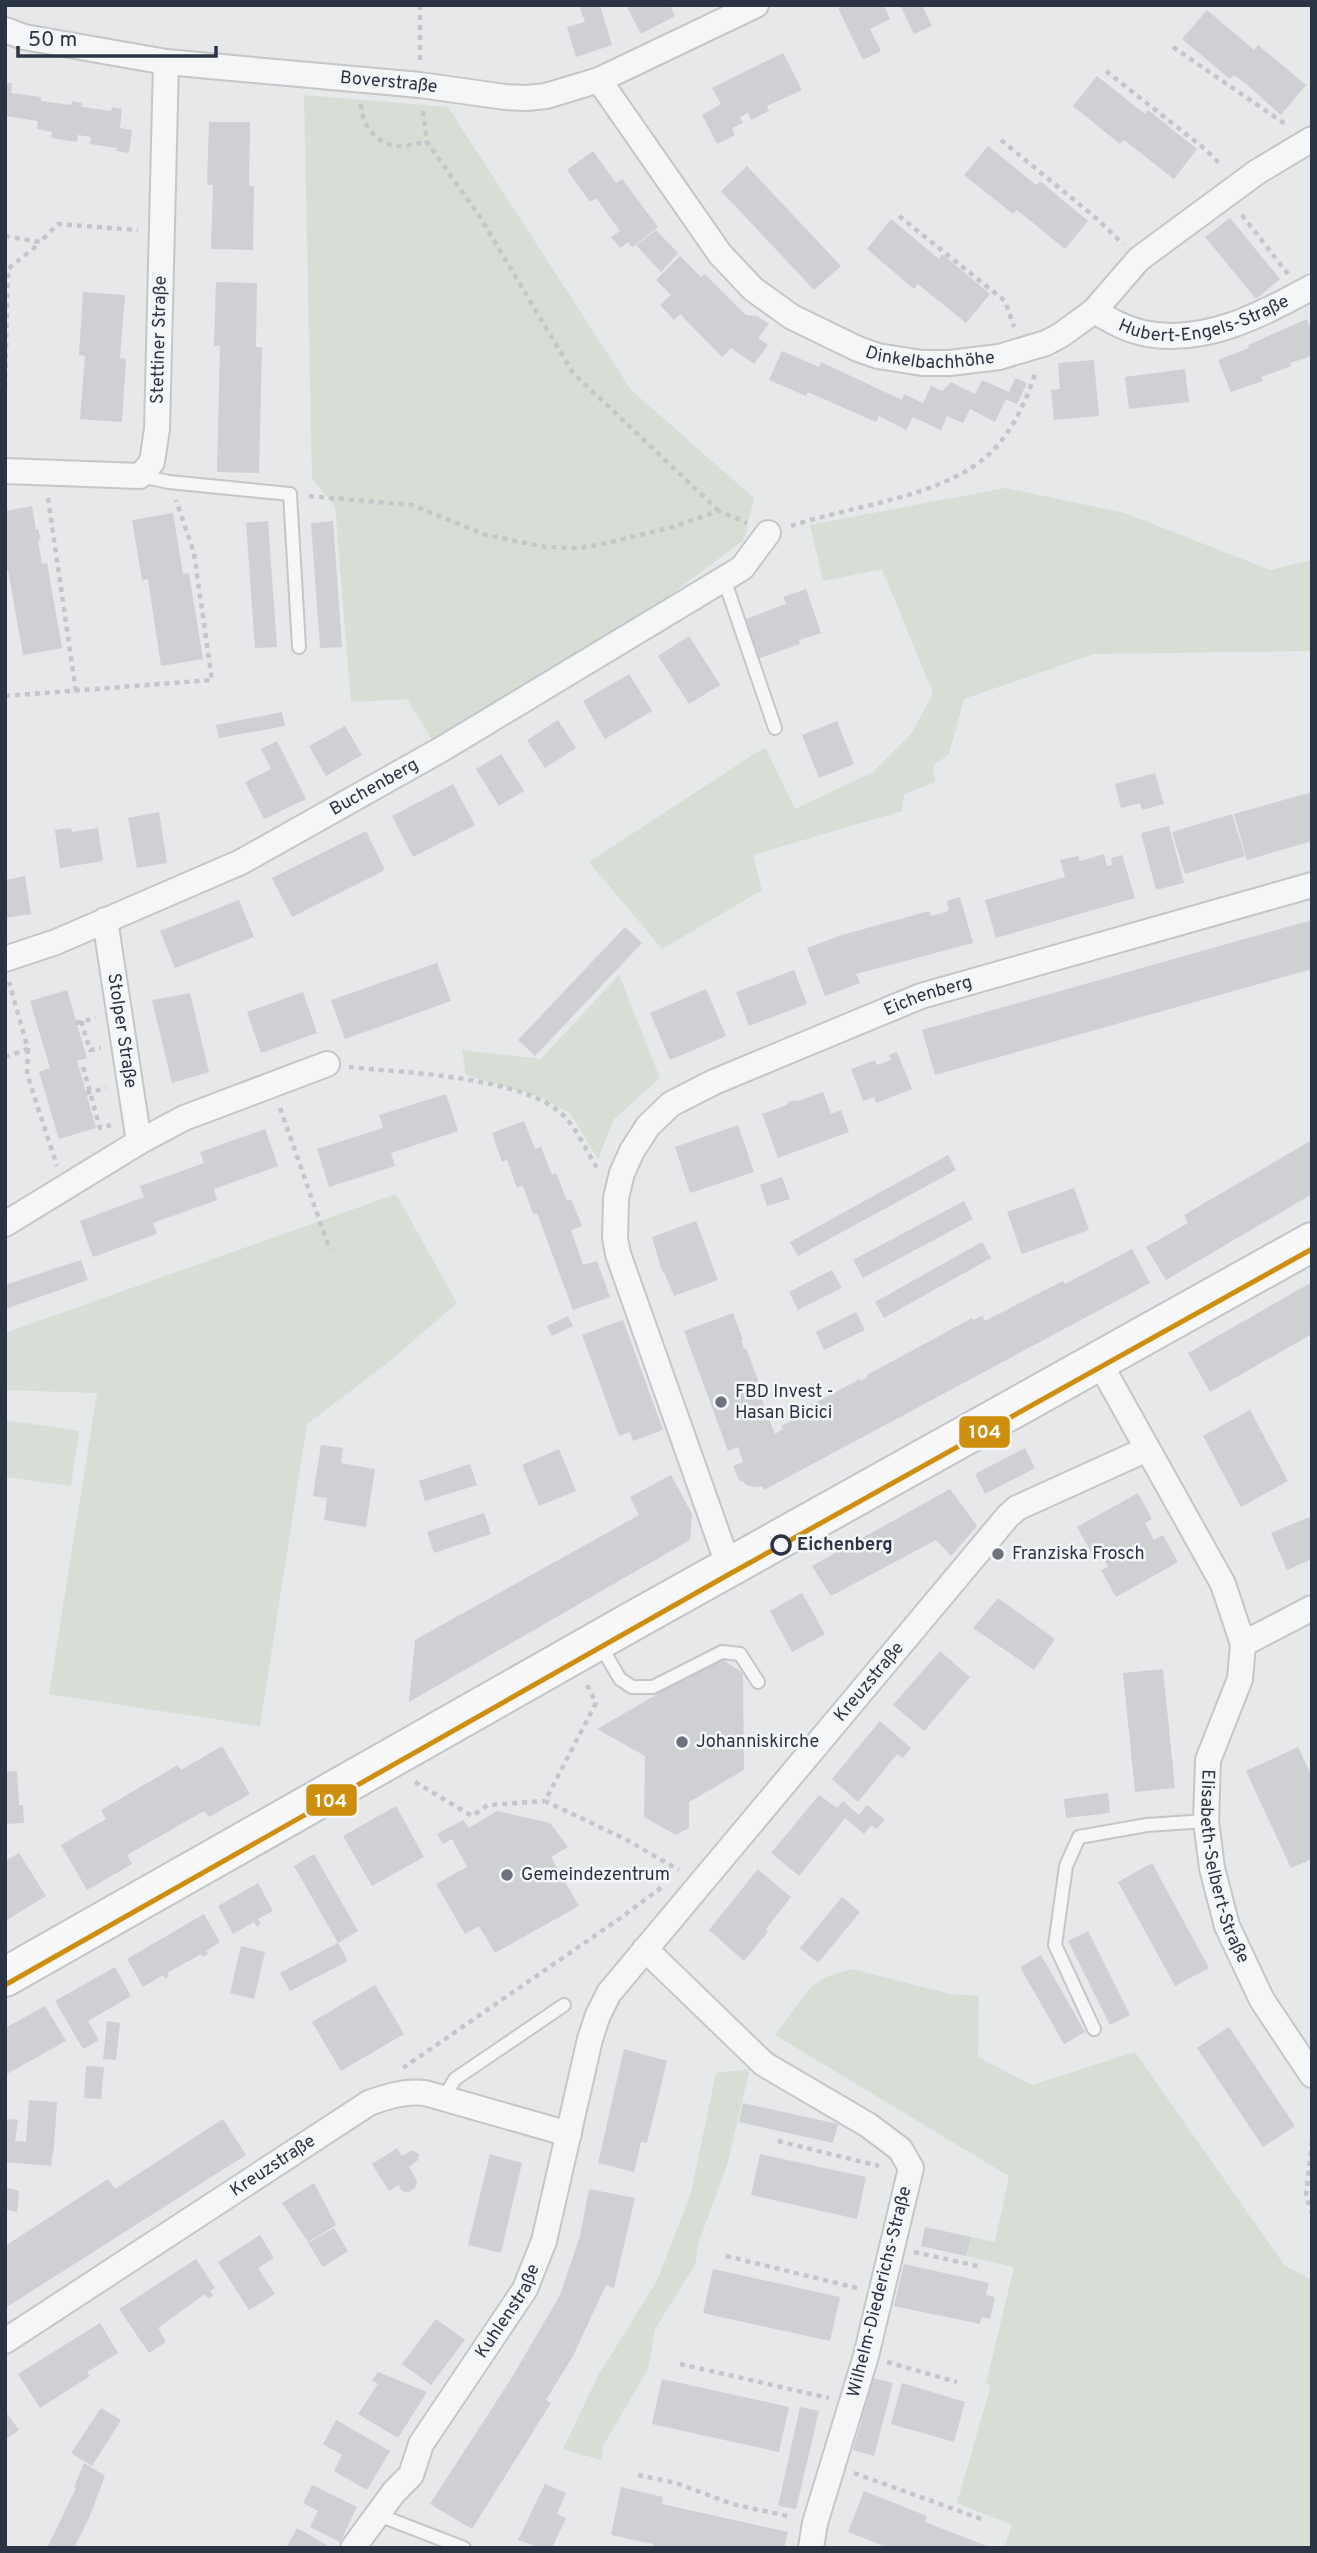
<svg xmlns="http://www.w3.org/2000/svg" width="1317" height="2553" font-family="Overpass,sans-serif">
  <rect width="100%" height="100%" fill="#e6e8ea"/>
  <g fill="#d6ded6">
    <path d="M304,95L448,107L631,390L754,498L744,540L647,612L433,741L407,699L351,702L335,507L312,478Z"/>
    <path d="M1005,488L1125,513L1270,570L1312,560V651L1094,654L964,699L949,754L933,766L935,782L904,794L902,811L753,855L762,890L662,949L589,862L765,747L795,809L873,772L912,733L933,693L882,569L823,581L810,525Z"/>
    <path d="M619,975L660,1078L614,1119L598,1159L570,1113L540,1097L466,1075L462,1050L541,1059Z"/>
    <path d="M396,1194L457,1303L385,1365L307,1424L260,1726L49,1694L97,1393L5,1390V1333Z"/>
    <path d="M5,1420L79,1431L71,1486L5,1477Z"/>
    <path d="M852,1969L950,1994L979,1996L978,2057L1032,2085L1135,2052L1285,2266L1312,2280V2548H1004L1012,2525L957,2503L991,2385L986,2384L1014,2267L966,2256L971,2237L995,2242L1009,2176L775,2035L810,1988L826,1977Z"/>
    <path d="M750,2069L727,2165L698,2244L695,2265L655,2329L648,2369L603,2446L601,2460L563,2449L598,2376L657,2281L691,2193L716,2073Z"/>
  </g>
  <g fill="#ced0d3">
    <path d="M579,5H600L612,45L576,57L567,27L585,22Z"/>
    <path d="M631,5H670L675,16L641,34L627,7Z"/>
    <path d="M844,5H884L890,19L870,29L881,51L863,60L838,8Z"/>
    <path d="M900,5H922L932,26L914,34Z"/>
    <path d="M1207,10L1254,50L1258,45L1306,85L1281,115L1244,82L1234,75L1230,79L1182,39Z"/>
    <path d="M783,53L802,90L767,106L769,111L751,120L748,113L740,117L743,123L732,128L735,135L717,144L702,115L721,104L712,88Z"/>
    <path d="M1097,76L1145,114L1148,110L1197,149L1174,179L1124,140L1120,144L1073,106Z"/>
    <path d="M5,83H12L11,93L41,97V101L71,105L72,101L82,103V107L111,111L112,107L122,109L120,128L132,130L129,153L116,151L117,148L90,144L91,137L78,135L77,142L51,138L52,132L37,129L38,121L5,116Z"/>
    <path d="M209,122H250L249,186H254L253,250L211,249L213,185H207Z"/>
    <path d="M988,146L1036,185L1040,181L1088,221L1065,249L1017,210L1013,214L964,175Z"/>
    <path d="M593,151L616,183L622,179L658,227L632,247L628,242L620,248L611,237L620,231L596,198L590,202L567,170Z"/>
    <path d="M747,166L841,266L814,290L721,191Z"/>
    <path d="M1230,218L1280,279L1256,299L1205,237Z"/>
    <path d="M891,219L939,259L942,254L990,294L966,323L918,284L914,289L867,249Z"/>
    <path d="M656,230L678,253L661,272L636,245Z"/>
    <path d="M680,256L701,277L705,274L746,315L757,316L769,324L758,338L768,345L754,364L731,348L722,357L680,314L674,320L660,305L671,295L656,280Z"/>
    <path d="M216,282L257,283L256,347H262L259,473L217,472L220,346H214Z"/>
    <path d="M83,292L125,295L120,358L126,359L122,422L80,419L85,356L79,355Z"/>
    <path d="M1307,319L1312,331V356L1290,363L1292,366L1261,377L1263,381L1231,392L1218,360L1249,348L1248,345Z"/>
    <path d="M782,351L819,367L821,362L902,400L904,394L923,403L931,386L942,391L951,382L975,394L982,380L1009,392L1015,378L1027,383L1017,404L1006,399L995,422L970,409L963,423L947,416L941,430L913,417L906,430L879,416L876,422L808,392L806,396L769,380Z"/>
    <path d="M1094,360L1099,416L1054,420L1051,390L1060,389L1058,363Z"/>
    <path d="M1185,369L1189,402L1129,409L1125,377Z"/>
    <path d="M32,506L36,530L38,529L41,540L38,541L42,564L47,563L62,648L23,655L8,570H5V511Z"/>
    <path d="M173,513L183,574L189,573L203,659L161,666L148,579L142,580L132,520Z"/>
    <path d="M268,521L277,647L255,648L246,523Z"/>
    <path d="M333,521L342,647L320,648L311,523Z"/>
    <path d="M806,589L821,633L799,640L800,644L757,659L743,620L786,604L783,597Z"/>
    <path d="M689,636L720,685L689,704L658,656Z"/>
    <path d="M629,674L652,711L605,739L583,701Z"/>
    <path d="M282,712L285,726L219,738L216,725Z"/>
    <path d="M558,720L576,748L545,768L527,740Z"/>
    <path d="M837,721L854,764L819,778L802,735Z"/>
    <path d="M345,726L362,755L326,776L309,746Z"/>
    <path d="M277,741L306,799L264,819L245,782L271,769L261,749Z"/>
    <path d="M501,754L524,791L499,806L476,769Z"/>
    <path d="M1155,773L1164,804L1142,810L1140,803L1121,808L1115,784Z"/>
    <path d="M453,784L475,825L413,857L392,816Z"/>
    <path d="M1312,792V841L1247,860L1234,814Z"/>
    <path d="M159,812L167,863L137,868L128,818Z"/>
    <path d="M1232,814L1245,856L1185,874L1172,832Z"/>
    <path d="M1169,826L1184,883L1156,890L1141,833Z"/>
    <path d="M71,828L72,832L98,828L103,861L60,868L55,830Z"/>
    <path d="M366,831L385,870L292,917L272,878Z"/>
    <path d="M1104,854L1107,866L1112,865L1111,858L1122,855L1135,898L996,938L985,900L1065,877L1060,860L1078,856L1080,861Z"/>
    <path d="M25,876L31,914L5,918V880Z"/>
    <path d="M960,897L973,943L856,974L860,983L825,996L807,948L842,935L929,911L931,916L949,911L947,901Z"/>
    <path d="M239,900L254,937L175,968L160,931Z"/>
    <path d="M1312,920V969L935,1075L922,1030Z"/>
    <path d="M625,927L642,943L535,1056L518,1040Z"/>
    <path d="M437,963L451,1001L345,1039L331,1000Z"/>
    <path d="M794,970L807,1004L749,1026L736,992Z"/>
    <path d="M706,989L726,1036L670,1060L650,1013Z"/>
    <path d="M67,990L87,1058L77,1061L96,1128L59,1139L39,1072L50,1068L30,1001Z"/>
    <path d="M303,992L317,1033L261,1053L247,1012Z"/>
    <path d="M190,993L209,1072L172,1083L152,1000Z"/>
    <path d="M897,1052L912,1089L876,1103L874,1097L863,1101L851,1069L875,1060L877,1065L891,1060L889,1055Z"/>
    <path d="M823,1092L831,1114L841,1110L849,1132L778,1158L762,1114L787,1105L788,1102L796,1100L798,1101Z"/>
    <path d="M446,1094L458,1131L391,1153L395,1166L329,1187L317,1149L383,1128L379,1115Z"/>
    <path d="M524,1121L535,1149L541,1147L552,1175L556,1173L567,1201L571,1199L582,1226L571,1230L583,1265L597,1261L610,1297L573,1310L537,1213L533,1214L523,1186L517,1188L507,1160L502,1162L492,1133Z"/>
    <path d="M738,1125L754,1172L690,1193L675,1147Z"/>
    <path d="M265,1129L278,1166L214,1189L217,1200L153,1223L157,1234L93,1257L80,1221L144,1197L140,1186L204,1163L200,1152Z"/>
    <path d="M1312,1140V1194L1166,1280L1146,1247L1188,1223L1184,1215Z"/>
    <path d="M948,1155L956,1170L798,1256L790,1242Z"/>
    <path d="M782,1177L790,1199L767,1206L760,1185Z"/>
    <path d="M1074,1188L1089,1230L1022,1254L1007,1212Z"/>
    <path d="M964,1201L973,1219L863,1278L853,1260Z"/>
    <path d="M696,1221L718,1280L674,1296L664,1272L662,1271L652,1237Z"/>
    <path d="M982,1242L991,1258L884,1318L875,1302Z"/>
    <path d="M1132,1249L1150,1283L764,1490L762,1486L756,1487L746,1485L743,1481L740,1482L733,1466L743,1462L738,1447L728,1451L684,1331L733,1313L743,1340L741,1341L744,1349L746,1348L765,1399H762L765,1408L767,1407L771,1418L769,1419L775,1434L783,1429L781,1426L796,1418L794,1414L812,1407L811,1405L860,1379L861,1381L868,1377L867,1375L972,1318L973,1320L982,1316L985,1321L1063,1281L1065,1284Z"/>
    <path d="M81,1260L88,1280L5,1309V1285Z"/>
    <path d="M832,1270L842,1288L798,1310L789,1292Z"/>
    <path d="M1312,1282V1334L1210,1392L1188,1353Z"/>
    <path d="M856,1312L865,1330L824,1350L816,1332Z"/>
    <path d="M568,1316L573,1326L552,1336L547,1326Z"/>
    <path d="M623,1320L663,1430L633,1441L630,1432L619,1436L582,1335Z"/>
    <path d="M1250,1410L1288,1481L1241,1507L1203,1436Z"/>
    <path d="M321,1445L343,1448L341,1463L375,1469L366,1527L324,1520L327,1498L313,1496Z"/>
    <path d="M1025,1448L1035,1468L985,1494L975,1474Z"/>
    <path d="M559,1449L576,1491L539,1506L522,1465Z"/>
    <path d="M470,1464L477,1485L425,1501L419,1481Z"/>
    <path d="M671,1475L692,1514L690,1540L409,1702L415,1640L639,1515L630,1497Z"/>
    <path d="M950,1489L977,1526L951,1556L936,1540L831,1596L812,1566Z"/>
    <path d="M1138,1493L1152,1519L1145,1523L1154,1540L1163,1535L1178,1562L1116,1597L1101,1570L1108,1567L1099,1550L1092,1554L1077,1527Z"/>
    <path d="M484,1513L491,1534L434,1553L427,1532Z"/>
    <path d="M1312,1516V1559L1287,1570L1271,1533Z"/>
    <path d="M802,1593L825,1634L792,1652L770,1611Z"/>
    <path d="M998,1598L1055,1639L1034,1670L973,1628Z"/>
    <path d="M940,1651L970,1677L924,1731L893,1705Z"/>
    <path d="M720,1658L743,1673L744,1770L689,1802V1828L676,1835L644,1817L645,1756L597,1729Z"/>
    <path d="M1163,1669L1175,1788L1135,1792L1123,1673Z"/>
    <path d="M880,1721L911,1748L903,1758L897,1754L858,1802L832,1779Z"/>
    <path d="M222,1746L250,1794L209,1817L204,1811L127,1855L132,1864L87,1890L61,1845L106,1819L101,1810L178,1765L181,1770Z"/>
    <path d="M1298,1747L1312,1777V1859L1291,1868L1246,1771Z"/>
    <path d="M17,1771L19,1805H23L24,1823L5,1824V1772Z"/>
    <path d="M1108,1793L1110,1813L1066,1818L1064,1799Z"/>
    <path d="M819,1795L837,1808L843,1801L859,1815L867,1805L885,1820L876,1829L871,1825L864,1834L845,1818L799,1876L771,1853Z"/>
    <path d="M396,1806L424,1857L372,1886L343,1836Z"/>
    <path d="M497,1811L550,1823L568,1847L551,1857L579,1906L495,1953L479,1926L465,1934L436,1884L467,1867L452,1839L443,1844L437,1834L463,1820L469,1828Z"/>
    <path d="M19,1853L46,1896L5,1921V1861Z"/>
    <path d="M314,1854L358,1931L338,1943L294,1866Z"/>
    <path d="M1152,1863L1209,1968L1175,1986L1118,1882Z"/>
    <path d="M758,1869L791,1897L766,1929L768,1932L744,1961L709,1930Z"/>
    <path d="M258,1883L273,1911L258,1919L261,1924L256,1926L254,1922L233,1934L218,1906Z"/>
    <path d="M842,1897L860,1912L818,1963L800,1948Z"/>
    <path d="M204,1914L220,1942L206,1951L208,1954L203,1957L201,1954L167,1973L169,1976L165,1979L163,1975L143,1987L127,1959Z"/>
    <path d="M1088,1931L1130,2015L1110,2025L1068,1941Z"/>
    <path d="M338,1943L348,1961L290,1991L280,1973Z"/>
    <path d="M241,1946L265,1952L254,1999L230,1993Z"/>
    <path d="M1041,1955L1085,2032L1064,2044L1020,1967Z"/>
    <path d="M115,1967L131,1996L88,2021L99,2040L83,2049L55,2001Z"/>
    <path d="M375,1985L404,2034L341,2071L312,2022Z"/>
    <path d="M45,2006L66,2041L5,2075V2028Z"/>
    <path d="M107,2021L120,2023L116,2060L103,2059Z"/>
    <path d="M1229,2027L1295,2126L1263,2147L1197,2048Z"/>
    <path d="M624,2049L667,2061L647,2143L641,2142L634,2172L598,2163Z"/>
    <path d="M86,2066L104,2067L101,2099L84,2098Z"/>
    <path d="M29,2100L57,2102L54,2146L51,2166L5,2162L6,2123L9,2119L18,2120L15,2141L26,2142Z"/>
    <path d="M743,2103L838,2124L833,2143L739,2122Z"/>
    <path d="M223,2119L246,2155L5,2308V2246L108,2179L115,2189Z"/>
    <path d="M397,2148L402,2156L412,2150L419,2154L418,2160L409,2167L417,2181L415,2188L409,2192L402,2191L398,2185L389,2191L372,2164Z"/>
    <path d="M490,2154L522,2163L501,2253L468,2245Z"/>
    <path d="M760,2154L866,2177L857,2219L751,2195Z"/>
    <path d="M314,2183L336,2225L308,2242L282,2203Z"/>
    <path d="M5,2187L19,2191L17,2212L5,2209Z"/>
    <path d="M589,2189L635,2198L614,2288L606,2285L573,2356L546,2400L551,2403L472,2529L430,2504L511,2379L560,2295L580,2236Z"/>
    <path d="M925,2227L971,2237L966,2256L921,2246Z"/>
    <path d="M334,2228L348,2251L323,2267L308,2243Z"/>
    <path d="M260,2235L274,2258L258,2268L275,2294L249,2310L218,2262Z"/>
    <path d="M196,2259L215,2288L210,2291L213,2296L208,2299L205,2294L158,2328L166,2342L149,2353L119,2309Z"/>
    <path d="M904,2264L989,2283L986,2295L995,2297L990,2319L981,2317L980,2324L894,2306Z"/>
    <path d="M713,2269L840,2297L830,2341L703,2313Z"/>
    <path d="M436,2319L465,2340L431,2385L402,2364Z"/>
    <path d="M100,2323L118,2353L87,2372L90,2376L40,2408L18,2374Z"/>
    <path d="M378,2372L427,2392L398,2438L358,2414L378,2384L372,2380Z"/>
    <path d="M873,2378L893,2383L874,2456L853,2450Z"/>
    <path d="M662,2379L789,2407L779,2452L652,2424Z"/>
    <path d="M902,2383L965,2402L954,2442L891,2424Z"/>
    <path d="M800,2407L819,2411L796,2509L778,2506Z"/>
    <path d="M101,2408L121,2420L92,2466L71,2453Z"/>
    <path d="M5,2411L19,2430L5,2440Z"/>
    <path d="M336,2420L390,2451L367,2490L334,2471L342,2455L323,2444Z"/>
    <path d="M84,2463L105,2476L89,2518L74,2548H47L76,2488L74,2487Z"/>
    <path d="M545,2484L566,2493L557,2514L566,2518L552,2548H541L518,2540Z"/>
    <path d="M312,2485L357,2507L340,2542L310,2527L318,2511L303,2503Z"/>
    <path d="M621,2487L663,2497L662,2504L788,2532L784,2548H652L653,2544L611,2535Z"/>
    <path d="M864,2491L927,2516L925,2522L992,2548H889L848,2532Z"/>
    <path d="M297,2528L327,2545L326,2548H286Z"/>
  </g>
  <g fill="none" stroke-linecap="round" stroke-linejoin="round">
    <g stroke="#c4c6c8" stroke-width="16">
      <g id="service">
        <path d="M140,476L169,482L290,494L299,647"/>
        <path d="M724,579L775,728"/>
        <path d="M599,1643L620,1679L632,1687H653L722,1652L740,1654L758,1682"/>
        <path d="M1094,2029L1055,1945L1066,1866L1079,1837L1147,1825L1206,1821"/>
        <path d="M444,2098L455,2079L564,2005"/>
        <path d="M376,2514L464,2548"/>
      </g>
    </g>
    <g stroke="#c4c6c8" stroke-width="28">
      <g id="minor">
        <path id="s1" d="M5,30L24,37L166,62L420,85L505,97L526,98L546,96L599,80L756,5"/>
        <path id="s2" d="M599,80L720,254L753,289L792,317L858,349L878,356L922,363H950L999,357L1046,343L1061,335L1094,311L1139,259L1257,172L1312,139"/>
        <path id="s3" d="M1094,311C1110,320 1125,329 1143,333C1203,346 1261,315 1312,287"/>
        <path id="s4" d="M5,471L140,476L152,462L157,429L166,62"/>
        <path id="s5" d="M105,920L139,1142"/>
        <path id="s6" d="M5,959L56,942L241,862L442,749L742,568L768,533"/>
        <path d="M5,1224L139,1142L184,1118L327,1064"/>
        <path d="M1098,1360L1223,1584L1243,1644L1312,1608"/>
        <path id="s7" d="M729,1567L618,1254L615,1238L616,1198L622,1173L632,1151L648,1126L671,1104L714,1082L921,996L1312,885"/>
        <path id="s8" d="M1243,1644L1240,1679L1208,1760L1206,1821L1212,1868L1227,1926L1262,2000L1312,2075"/>
        <path d="M645,1949L764,2064L868,2125L900,2149L911,2168L866,2356L815,2523L811,2548"/>
        <path id="s9" d="M5,2341L369,2103C388,2096 405,2091 425,2093L569,2134"/>
        <path id="s10" d="M353,2548L394,2492L411,2475L421,2444L525,2289L544,2241L590,2039L598,2015L609,1993L1008,1516L1017,1508L1147,1449"/>
      </g>
    </g>
    <g stroke="#c2c5c8" stroke-width="42">
      <path id="primary" d="M5,1977L638,1618L1312,1242"/>
    </g>
    <g stroke="#c5c6ca" stroke-width="4.5" stroke-dasharray="5 5" stroke-linecap="butt">
      <path d="M1310,5L1312,7"/>
      <path d="M1173,47L1288,126"/>
      <path d="M420,60V5"/>
      <path d="M1106,71L1205,149L1222,166"/>
      <path d="M361,104C361,124 377,146 399,146C408,146 418,143 427,142"/>
      <path d="M423,111L427,142L480,217L573,373L719,511"/>
      <path d="M1001,140L1096,218L1123,244"/>
      <path d="M1242,215L1288,274"/>
      <path d="M899,216L1005,301L1014,327"/>
      <path d="M5,236L40,242L58,224L138,230"/>
      <path d="M5,388L8,269L40,243"/>
      <path d="M309,496L412,505L486,535L546,547L578,548L598,545L669,528L719,511L747,523"/>
      <path d="M48,498L76,692"/>
      <path d="M791,526C850,506 938,498 986,457C1011,435 1026,402 1036,371"/>
      <path d="M5,696L212,680L194,553L176,500"/>
      <path d="M81,1021L90,1050L101,1048"/>
      <path d="M76,1023L96,1018"/>
      <path d="M28,1049L27,1074L57,1166"/>
      <path d="M5,1057L28,1049L9,982"/>
      <path d="M83,1067L100,1128L111,1125"/>
      <path d="M349,1067C404,1073 527,1076 565,1117C578,1131 587,1152 597,1168"/>
      <path d="M86,1093L106,1088"/>
      <path d="M280,1108L330,1250"/>
      <path d="M587,1685L596,1703L545,1801L625,1839L679,1870"/>
      <path d="M415,1782L472,1816L488,1805L545,1801"/>
      <path d="M403,2068L619,1919L662,1887"/>
      <path d="M778,2141L879,2166"/>
      <path d="M1312,2141L1306,2196L1312,2213"/>
      <path d="M914,2252L982,2267"/>
      <path d="M726,2256L857,2288"/>
      <path d="M887,2362L957,2382"/>
      <path d="M680,2364L829,2398"/>
      <path d="M854,2473L984,2520"/>
      <path d="M638,2475L676,2483L732,2504L792,2517"/>
    </g>
    <use href="#service" stroke="#f5f6f7" stroke-width="12"/>
    <use href="#minor" stroke="#f5f6f7" stroke-width="24"/>
    <use href="#primary" stroke="#f8f8f8" stroke-width="38"/>
    <g stroke="#f4f6f9" stroke-width="10">
      <path id="tram-1" d="M5,1985L726,1576L1312,1249"/>
    </g>
    <use href="#tram-1" stroke="#ce8f0e" stroke-width="5"/>
  </g>
  <g fill="#6c737f" stroke="#f4f6f9" stroke-width="2.5">
    <circle cx="721" cy="1402" r="7"/>
    <circle cx="998" cy="1554" r="7"/>
    <circle cx="682" cy="1742" r="7"/>
    <circle cx="507" cy="1875" r="7"/>
  </g>
  <circle fill="#f4f6f9" stroke="#2b3445" stroke-width="3.5" cx="781" cy="1545" r="9"/>
  <g text-anchor="middle" dominant-baseline="central" stroke-width="5" stroke-linejoin="round" paint-order="stroke">
    <g font-size="18" fill="#2b3445" stroke="#f4f6f9">
      <text stroke="none"><textPath href="#s1" startOffset="388">Boverstraße</textPath></text>
      <text stroke="none"><textPath href="#s3" startOffset="117">Hubert-Engels-Straße</textPath></text>
      <text stroke="none"><textPath href="#s4" startOffset="276">Stettiner Straße</textPath></text>
      <text stroke="none"><textPath href="#s2" startOffset="455">Dinkelbachhöhe</textPath></text>
      <text stroke="none"><textPath href="#s6" startOffset="408">Buchenberg</textPath></text>
      <text stroke="none"><textPath href="#s7" startOffset="779">Eichenberg</textPath></text>
      <text stroke="none"><textPath href="#s5" startOffset="112">Stolper Straße</textPath></text>
      <text stroke="none"><textPath href="#s10" startOffset="1027">Kreuzstraße</textPath></text>
      <text stroke="none"><textPath href="#s8" startOffset="231">Elisabeth-Selbert-Straße</textPath></text>
      <text stroke="none"><textPath href="#s9" startOffset="320">Kreuzstraße</textPath></text>
      <text transform="translate(880 2292) rotate(-76)">Wilhelm-Diederichs-Straße</text>
      <text stroke="none"><textPath href="#s10" startOffset="285">Kuhlenstraße</textPath></text>
    </g>
    <g font-size="18" fill="#2b3445" stroke="#f4f6f9" text-anchor="start">
      <text x="735" y="1392">FBD Invest -<tspan x="735" dy="21">Hasan Bicici</tspan></text>
      <text x="1012" y="1554">Franziska Frosch</text>
      <text x="696" y="1742">Johanniskirche</text>
      <text x="521" y="1875">Gemeindezentrum</text>
    </g>
    <g font-size="18" font-weight="bold" fill="#2b3445" stroke="#f4f6f9" text-anchor="start">
      <text x="797" y="1545">Eichenberg</text>
    </g>
  </g>
  <g stroke="#f4f6f9" stroke-width="2.5">
    <rect x="958" y="1415" width="53" height="34" rx="7" fill="#ce8f0e"/>
    <rect x="305" y="1783" width="53" height="34" rx="7" fill="#ce8f0e"/>
  </g>
  <g font-size="19" text-anchor="middle" font-weight="bold" fill="#fff">
    <text x="985" y="1438">104</text>
    <text x="331" y="1807">104</text>
  </g>
  <rect width="1317" height="2553" fill="none" stroke="#2b3445" stroke-width="14"/>
  <path d="M18 46v10h198v-10" fill="none" stroke="#2b3445" stroke-width="3.5"/>
  <text x="28" y="46" font-size="21" fill="#2b3445" stroke="#f4f6f9" stroke-width="5" paint-order="stroke">50 m</text>
</svg>
